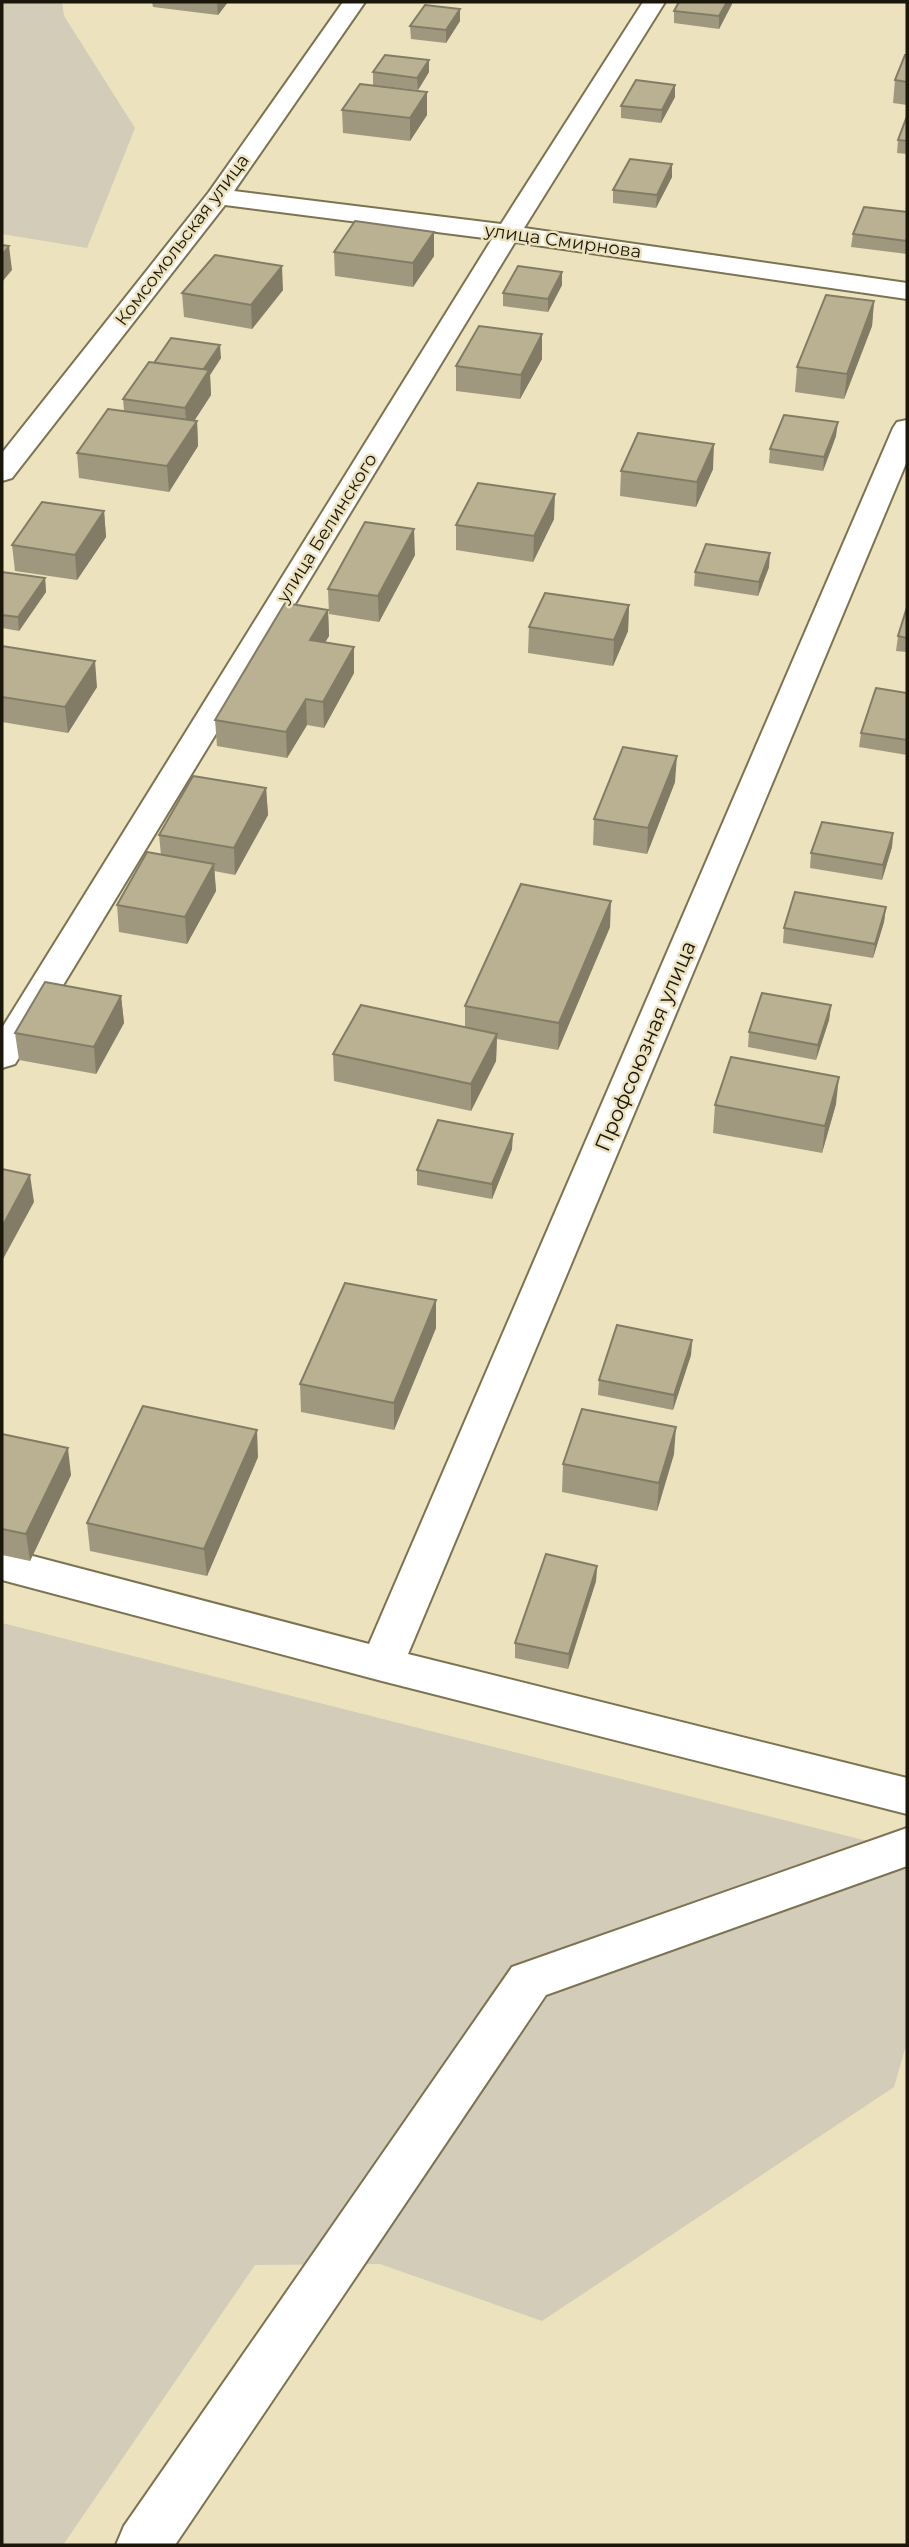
<svg xmlns="http://www.w3.org/2000/svg" width="909" height="2547" font-family="Montserrat,sans-serif">
  <rect width="100%" height="100%" fill="#ece2bd"/>
  <g fill="#d2ccb9">
    <path d="M2,2H62L64,16L135,128L87,248L2,234Z"/>
    <path d="M2,1623L907,1851V2042L894,2087L542,2321L380,2264L255,2265L63,2545H2Z"/>
  </g>
  <g fill="none" stroke-linecap="round" stroke-linejoin="round">
    <g stroke="#7c7352" stroke-width="4">
      <g id="minor">
        <path d="M343,2H365L234,191L501,224L643,2H665L524,228L907,283V299L515,242L20,1056L15,1064L2,1068V1028L492,239L225,205L12,478L2,481V453L209,192Z"/>
        <path d="M907,420V461L408,1654L907,1778V1814L382,1681L2,1580V1548L369,1644L893,428L897,422Z"/>
        <path d="M907,1828V1866L546,1995L175,2545H116L124,2526L512,1967Z"/>
      </g>
    </g>
    <use href="#minor" fill="#fff" fill-rule="evenodd"/>
  </g>
  <g fill="#9f987e">
    <path d="M152,2H228L218,15L153,7Z"/>
    <path d="M732,4L719,29L674,23V11Z"/>
    <path d="M460,9V21L446,43L411,39L410,26Z"/>
    <path d="M907,55V105L893,103L895,80Z"/>
    <path d="M373,72H429L418,90L373,85Z"/>
    <path d="M675,85V97L661,123L621,118V106Z"/>
    <path d="M342,110L427,115L410,141L343,133Z"/>
    <path d="M907,116V154L897,153L898,140Z"/>
    <path d="M672,164V177L656,208L613,203V190Z"/>
    <path d="M907,212V254L851,247L853,234Z"/>
    <path d="M334,252L434,256L413,287L335,276Z"/>
    <path d="M562,285L548,312L503,306V293Z"/>
    <path d="M283,290L252,329L184,317L182,293Z"/>
    <path d="M874,301L872,326L844,399L795,392L797,367Z"/>
    <path d="M542,334V359L520,399L456,391V366Z"/>
    <path d="M221,358L210,375L211,395L194,421H197L198,446L169,492L79,478L77,453L124,411L123,399L154,363Z"/>
    <path d="M836,436L823,471L769,463L770,449Z"/>
    <path d="M713,469L696,507L620,496L621,471Z"/>
    <path d="M104,511L106,537L77,580L15,571L12,545Z"/>
    <path d="M554,519L533,562L456,550V525Z"/>
    <path d="M415,555L379,622L329,614L328,589Z"/>
    <path d="M769,567L758,596L694,586L695,572Z"/>
    <path d="M2,572L45,578L46,592L19,631L2,628Z"/>
    <path d="M629,605L628,631L613,666L528,653L529,627Z"/>
    <path d="M907,607V652L896,651L898,636Z"/>
    <path d="M328,610L329,636L325,642L354,647V673L324,728L307,725L287,758L217,746L215,720Z"/>
    <path d="M2,646L97,687L68,733L2,722Z"/>
    <path d="M907,693V755L859,747L861,733Z"/>
    <path d="M675,782L647,854L593,845L594,819Z"/>
    <path d="M266,788L268,815L235,875L214,871L216,891L187,944L119,932L117,905L161,855L159,835Z"/>
    <path d="M893,833L892,847L882,880L810,868L811,853Z"/>
    <path d="M886,907L884,922L873,958L783,943L784,928Z"/>
    <path d="M610,927L558,1050L497,1039L496,1061L471,1111L334,1081L333,1054L465,1027V1006Z"/>
    <path d="M121,996L124,1023L96,1074L19,1060L15,1033Z"/>
    <path d="M831,1005L829,1020L816,1060L748,1047L749,1032Z"/>
    <path d="M836,1104L822,1153L713,1133L715,1105Z"/>
    <path d="M512,1149L492,1199L417,1185V1170Z"/>
    <path d="M436,1328L394,1430L301,1412L300,1384Z"/>
    <path d="M692,1340L691,1355L673,1410L598,1395L599,1380Z"/>
    <path d="M2,1434L71,1475L30,1561L2,1555Z"/>
    <path d="M674,1454L657,1511L562,1492L563,1464Z"/>
    <path d="M258,1457L207,1576L90,1551L87,1523Z"/>
    <path d="M597,1566L596,1581L568,1669L515,1658V1643Z"/>
  </g>
  <g fill="#827c66">
    <path d="M217,2H228L218,15Z"/>
    <path d="M727,2H732V4L719,29V16Z"/>
    <path d="M460,9V21L446,43V30Z"/>
    <path d="M429,60V72L418,90L417,78Z"/>
    <path d="M675,85V97L661,123L662,110Z"/>
    <path d="M427,92V115L410,141V118Z"/>
    <path d="M672,164V177L656,208L657,195Z"/>
    <path d="M434,232V256L413,287V263Z"/>
    <path d="M9,246L12,270L2,282V255Z"/>
    <path d="M282,266L283,290L252,329L251,305Z"/>
    <path d="M562,272V285L548,312V299Z"/>
    <path d="M874,301L872,326L844,399L847,374Z"/>
    <path d="M542,334V359L520,399L521,375Z"/>
    <path d="M220,345L221,358L210,375L211,395L187,432L185,408L202,372Z"/>
    <path d="M197,421L198,446L169,492L167,466Z"/>
    <path d="M838,422L836,436L823,471L824,457Z"/>
    <path d="M714,444L713,469L696,507L697,482Z"/>
    <path d="M555,494L554,519L533,562L534,536Z"/>
    <path d="M104,511L106,537L77,580L75,555Z"/>
    <path d="M414,529L415,555L379,622L378,596Z"/>
    <path d="M770,553L769,567L758,596L759,582Z"/>
    <path d="M45,578L46,592L19,631L18,617Z"/>
    <path d="M629,605L628,631L613,666L614,640Z"/>
    <path d="M328,610L329,636L311,666L310,640Z"/>
    <path d="M354,647V673L324,728L323,702Z"/>
    <path d="M95,661L97,687L68,733L65,707Z"/>
    <path d="M306,699L307,725L287,758L286,732Z"/>
    <path d="M677,756L675,782L647,854L648,828Z"/>
    <path d="M266,788L268,815L235,875L234,848Z"/>
    <path d="M893,833L892,847L882,880L883,865Z"/>
    <path d="M214,864L216,891L187,944L185,917Z"/>
    <path d="M611,901L610,927L558,1050L559,1023Z"/>
    <path d="M886,907L884,922L873,958L875,944Z"/>
    <path d="M121,996L124,1023L96,1074L94,1047Z"/>
    <path d="M831,1005L829,1020L816,1060L818,1045Z"/>
    <path d="M497,1034L496,1061L471,1111V1084Z"/>
    <path d="M839,1077L836,1104L822,1153L825,1126Z"/>
    <path d="M513,1134L512,1149L492,1199V1184Z"/>
    <path d="M30,1175L34,1202L2,1261V1227Z"/>
    <path d="M436,1300V1328L394,1430V1403Z"/>
    <path d="M692,1340L691,1355L673,1410L674,1395Z"/>
    <path d="M676,1427L674,1454L657,1511L659,1483Z"/>
    <path d="M257,1430L258,1457L207,1576L204,1549Z"/>
    <path d="M68,1448L71,1475L30,1561L26,1534Z"/>
    <path d="M597,1566L596,1581L568,1669L569,1654Z"/>
  </g>
  <g fill="#b9b192" stroke="#827c66" stroke-width="2">
    <path d="M679,2H727L719,16L674,11Z"/>
    <path d="M425,5L460,9L446,30L410,26Z"/>
    <path d="M385,55L429,60L417,78L373,72Z"/>
    <path d="M905,55H907V82L895,80Z"/>
    <path d="M636,80L675,85L662,110L621,106Z"/>
    <path d="M360,84L427,92L410,118L342,110Z"/>
    <path d="M907,116V141L898,140Z"/>
    <path d="M630,159L672,164L657,195L613,190Z"/>
    <path d="M864,207L907,212V241L853,234Z"/>
    <path d="M355,221L434,232L413,263L334,252Z"/>
    <path d="M2,245L9,246L2,255Z"/>
    <path d="M215,255L282,266L251,305L182,293Z"/>
    <path d="M518,266L562,272L548,299L503,293Z"/>
    <path d="M826,295L874,301L847,374L797,367Z"/>
    <path d="M479,326L542,334L521,375L456,366Z"/>
    <path d="M171,338L220,345L203,370L154,363Z"/>
    <path d="M149,362L209,370L185,408L123,399Z"/>
    <path d="M108,409L197,421L167,466L77,453Z"/>
    <path d="M784,415L838,422L824,457L770,449Z"/>
    <path d="M638,433L714,444L697,482L621,471Z"/>
    <path d="M478,483L555,494L534,536L456,525Z"/>
    <path d="M42,502L104,511L75,555L12,545Z"/>
    <path d="M365,522L414,529L378,596L328,589Z"/>
    <path d="M706,544L770,553L759,582L695,572Z"/>
    <path d="M2,572L45,578L18,617L2,615Z"/>
    <path d="M545,593L629,605L614,640L529,627Z"/>
    <path d="M285,603L328,610L310,640L354,647L323,702L306,699L286,732L215,720Z"/>
    <path d="M907,607V638L898,636Z"/>
    <path d="M2,646L95,661L65,707L2,697Z"/>
    <path d="M876,688L907,693V740L861,733Z"/>
    <path d="M623,747L677,756L648,828L594,819Z"/>
    <path d="M193,776L266,788L234,848L159,835Z"/>
    <path d="M822,822L893,833L883,865L811,853Z"/>
    <path d="M147,852L214,864L185,917L117,905Z"/>
    <path d="M521,884L611,901L559,1023L465,1006Z"/>
    <path d="M795,892L886,907L875,944L784,928Z"/>
    <path d="M45,982L121,996L94,1047L15,1033Z"/>
    <path d="M762,993L831,1005L818,1045L749,1032Z"/>
    <path d="M361,1005L497,1034L471,1084L333,1054Z"/>
    <path d="M731,1057L839,1077L825,1126L715,1105Z"/>
    <path d="M438,1120L513,1134L492,1184L417,1170Z"/>
    <path d="M2,1169L30,1175L2,1227Z"/>
    <path d="M345,1283L436,1300L394,1403L300,1384Z"/>
    <path d="M617,1325L692,1340L674,1395L599,1380Z"/>
    <path d="M143,1406L257,1430L204,1549L87,1523Z"/>
    <path d="M582,1409L676,1427L659,1483L563,1464Z"/>
    <path d="M2,1434L68,1448L26,1534L2,1529Z"/>
    <path d="M546,1554L597,1566L569,1654L515,1643Z"/>
  </g>
  <g text-anchor="middle" dominant-baseline="central" stroke-width="5" stroke-linejoin="round" paint-order="stroke">
    <g font-size="18" fill="#1a1609" stroke="#ece2bd">
      <text transform="translate(182 240) rotate(-53)">Комсомольская улица</text>
      <text transform="translate(563 241) rotate(8)">улица Смирнова</text>
      <text transform="translate(327 528) rotate(-58)">улица Белинского</text>
    </g>
    <g font-size="21" fill="#1a1609" stroke="#ece2bd">
      <text transform="translate(645 1046) rotate(-67)">Профсоюзная улица</text>
    </g>
  </g>
  <rect width="909" height="2547" fill="none" stroke="#1a1609" stroke-width="7"/>
</svg>
